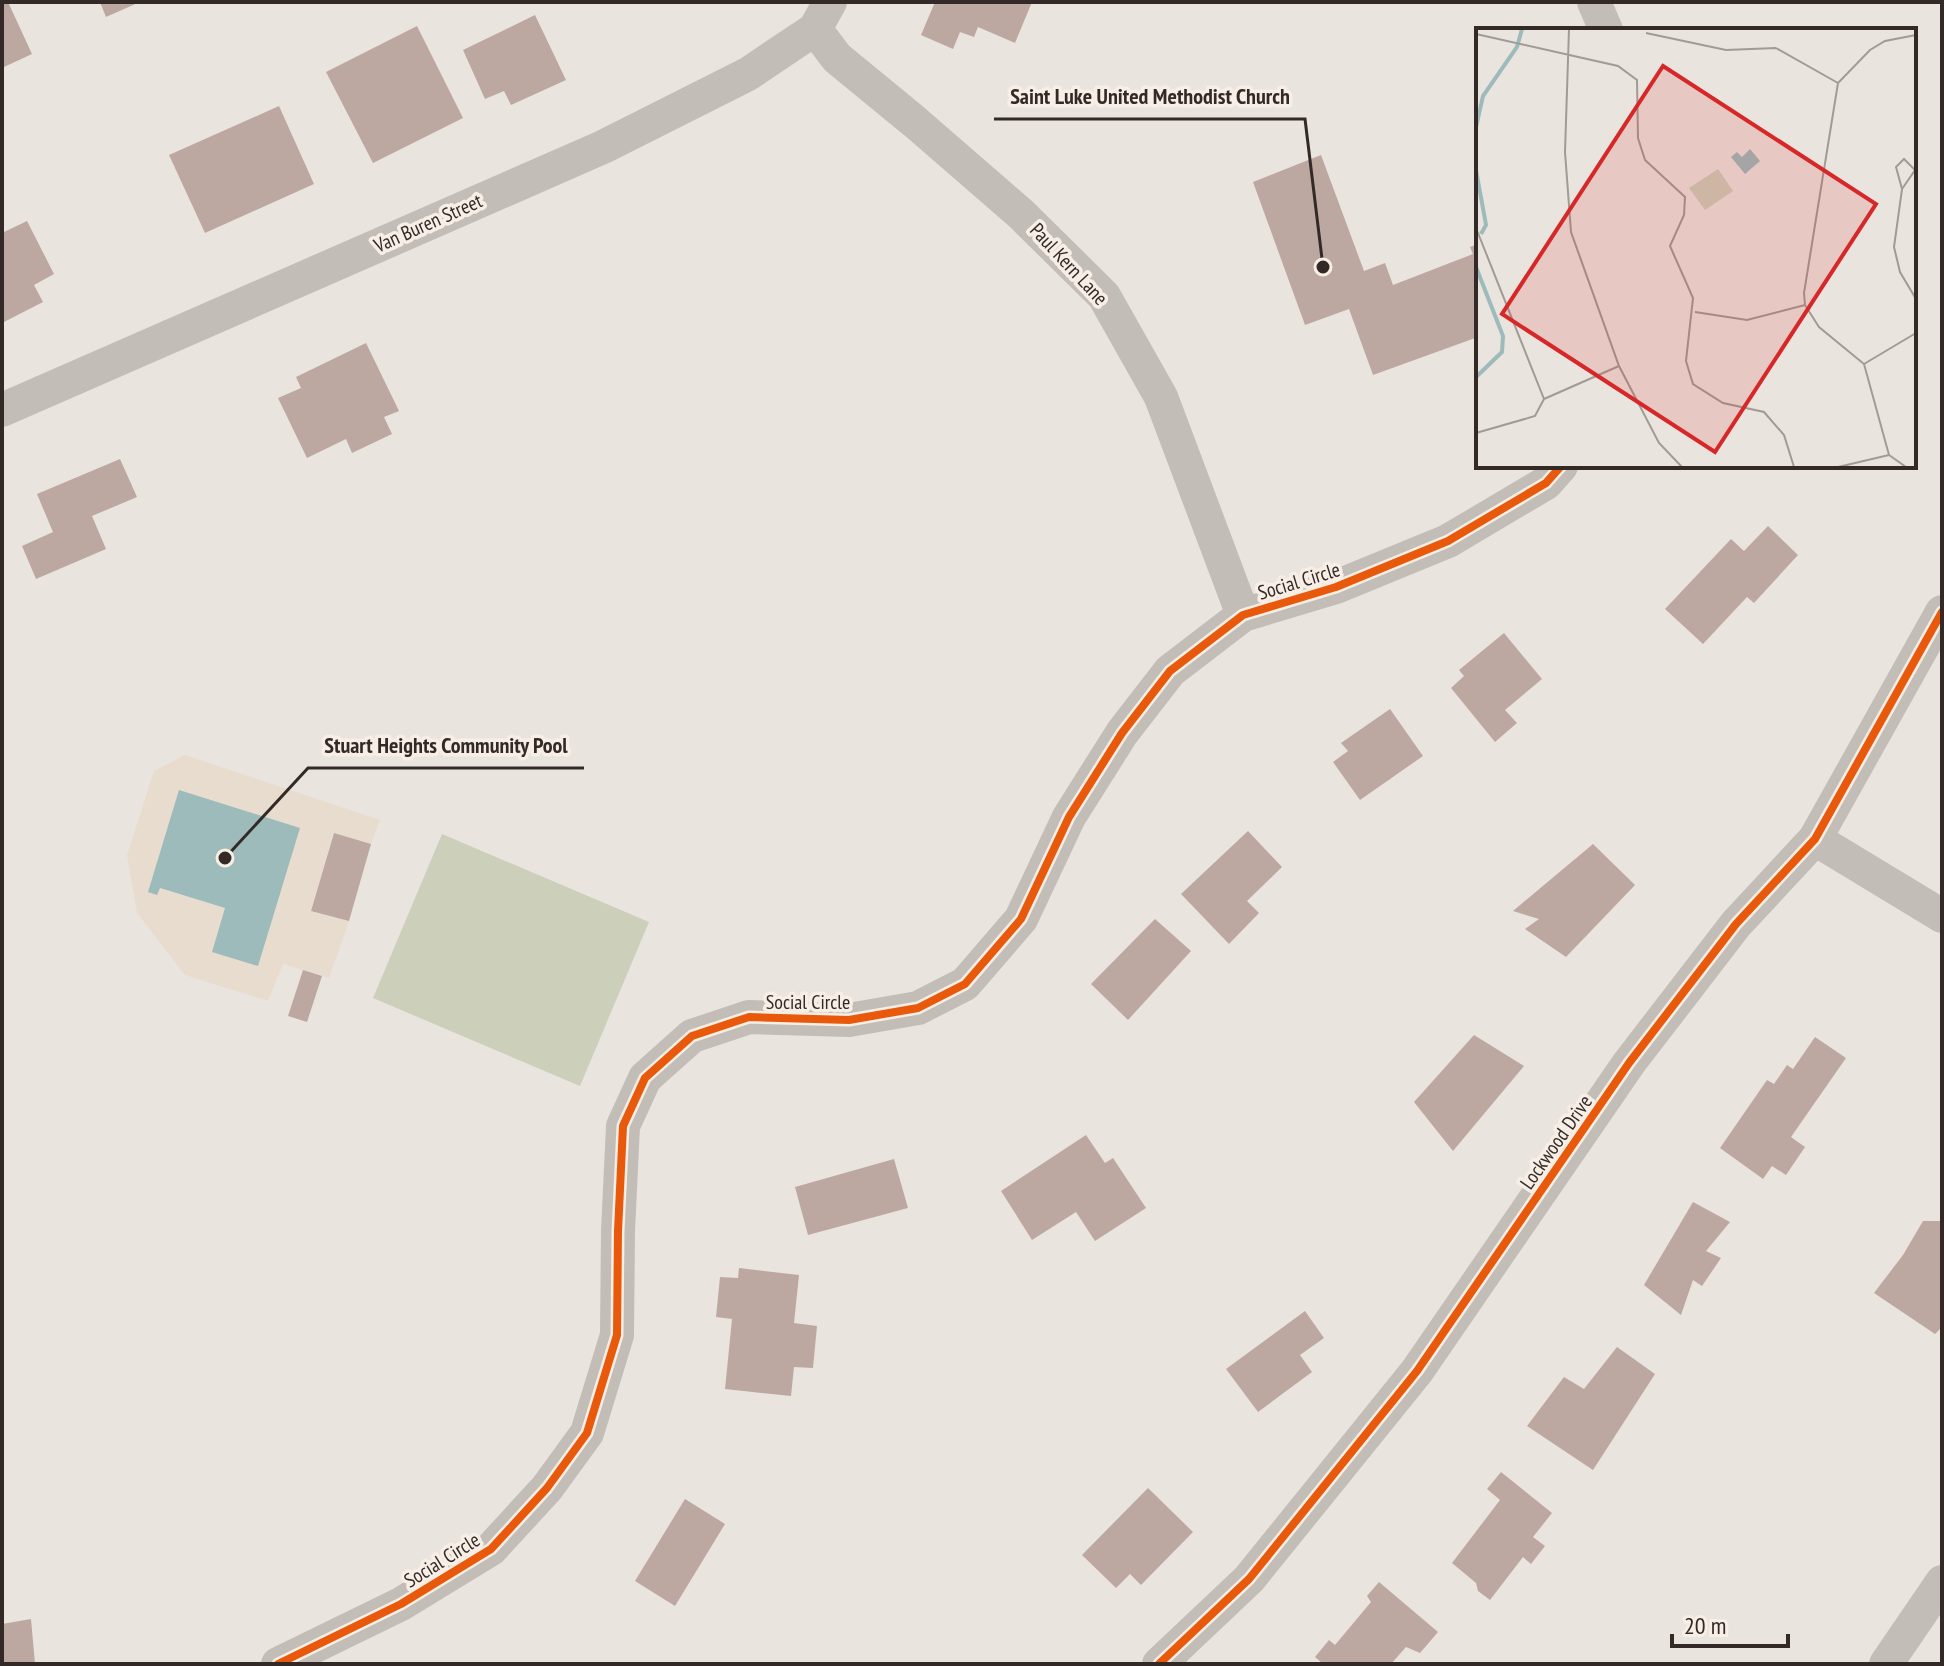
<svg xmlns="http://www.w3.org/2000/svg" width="1944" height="1666" font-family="'PT Sans Narrow',sans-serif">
  <rect width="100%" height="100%" fill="#eae4df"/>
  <path fill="#cccfba" d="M442,834L649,922L580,1086L373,998Z"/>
  <path fill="#e8dccf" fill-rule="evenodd" d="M185,755L380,820L371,844L333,834L311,910L349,921L329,978L283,964L268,1001L185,975L137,913L127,855L154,771ZM300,828L225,908L159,888Z"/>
  <path fill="#9cbbba" d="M179,790L300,828L258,966L212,952L225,908L160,888L157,895L148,892Z"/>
  <g fill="#bda8a1">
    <path d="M2,2H8L32,54L4,67Z"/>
    <path d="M100,2H140L106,17Z"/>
    <path d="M935,2H1032L1015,43L978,27L974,37L960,32L953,49L921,35Z"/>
    <path d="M535,15L566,80L511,105L504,91L485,99L463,50Z"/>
    <path d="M417,26L463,118L373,163L326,72Z"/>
    <path d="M279,106L314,184L205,233L169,155Z"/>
    <path d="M1321,155L1364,271L1385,263L1393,285L1473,254L1470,247L1478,244V337L1373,375L1349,309L1305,325L1253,182Z"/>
    <path d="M27,221L54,274L34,285L43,302L4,322L2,233Z"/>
    <path d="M366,343L399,411L384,417L392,434L352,453L346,439L307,458L278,398L301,388L296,377Z"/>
    <path d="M120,459L137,497L92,516L106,549L36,579L22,546L53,532L37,494Z"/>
    <path d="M1768,526L1798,555L1754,603L1747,597L1703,644L1665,609L1731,539L1744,551Z"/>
    <path d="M1504,633L1542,679L1505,710L1517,723L1495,742L1451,688L1464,676L1459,670Z"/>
    <path d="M1390,709L1423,756L1360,800L1333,762L1348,751L1341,743Z"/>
    <path d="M1248,831L1282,867L1247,901L1259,913L1229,944L1181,894Z"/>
    <path d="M334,833L371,844L349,921L311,911Z"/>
    <path d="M1593,844L1635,885L1566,957L1525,929L1539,919L1513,911Z"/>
    <path d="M1155,919L1191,951L1128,1020L1091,984Z"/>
    <path d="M303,970L322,976L307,1022L288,1016Z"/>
    <path d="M1474,1035L1524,1066L1453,1151L1414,1102Z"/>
    <path d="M1815,1037L1846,1058L1791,1137L1805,1147L1786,1175L1772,1166L1763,1179L1720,1148L1767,1080L1774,1084L1787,1065L1793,1069Z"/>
    <path d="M1086,1135L1105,1163L1113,1158L1146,1208L1095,1241L1076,1212L1032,1240L1001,1191Z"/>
    <path d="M894,1159L908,1208L808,1235L795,1187Z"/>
    <path d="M1693,1202L1730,1222L1706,1251L1721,1258L1702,1286L1693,1280L1681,1315L1644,1285Z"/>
    <path d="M1923,1221H1942V1327L1935,1334L1874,1293L1903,1255Z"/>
    <path d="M739,1268L799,1275L794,1323L817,1326L813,1368L794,1367L791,1396L725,1389L732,1319L716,1317L720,1277L738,1278Z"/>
    <path d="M1305,1311L1324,1338L1300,1355L1312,1372L1258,1412L1226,1369Z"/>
    <path d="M1617,1347L1655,1374L1593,1470L1527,1426L1564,1377L1584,1389Z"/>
    <path d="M1501,1472L1552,1513L1533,1537L1545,1546L1531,1564L1523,1557L1490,1600L1478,1591L1476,1583L1452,1563L1500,1500L1487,1489Z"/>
    <path d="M1148,1488L1193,1532L1141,1585L1130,1574L1116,1588L1082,1555Z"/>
    <path d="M685,1499L725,1524L675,1606L635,1581Z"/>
    <path d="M1379,1582L1438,1632L1420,1653L1406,1647L1391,1664H1323L1315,1657L1329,1640L1335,1645L1371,1602L1367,1596Z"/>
    <path d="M31,1619L35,1664H2V1624Z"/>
  </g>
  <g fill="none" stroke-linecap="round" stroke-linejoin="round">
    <g stroke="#c3bdb8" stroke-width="34">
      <path d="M1594,2L1606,30"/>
      <path d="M815,29L837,58L915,122L1021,214L1104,296L1161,397L1243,615"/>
      <path d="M2,410L603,147L748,74L815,29L830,2"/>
      <path d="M1815,839L1942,916"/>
      <path d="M278,1664L401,1604L491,1549L547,1488L587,1433L617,1335L618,1231L623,1126L645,1078L692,1036L749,1017L849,1020L918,1008L965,984L1021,919L1069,817L1122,733L1170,671L1243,615L1336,587L1448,541L1546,483L1561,466"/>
      <path d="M1159,1664L1249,1579L1417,1371L1629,1063L1736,924L1815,839L1942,612"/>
      <path d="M1886,1664L1942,1582"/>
    </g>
    <g stroke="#f7eee6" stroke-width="13">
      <g id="cycleway">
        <path d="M278,1664L401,1604L491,1549L547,1488L587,1433L617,1335L618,1231L623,1126L645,1078L692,1036L749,1017L849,1020L918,1008L965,984L1021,919L1069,817L1122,733L1170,671L1243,615L1336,587L1448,541L1546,483L1561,466"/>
        <path d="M1159,1664L1249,1579L1417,1371L1629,1063L1736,924L1815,839L1942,612"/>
      </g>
    </g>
    <use href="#cycleway" stroke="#e8590c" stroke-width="8"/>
  </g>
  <g text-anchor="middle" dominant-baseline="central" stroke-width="7" stroke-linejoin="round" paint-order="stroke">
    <g font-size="20" fill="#332a27" stroke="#f7eee6">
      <text transform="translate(428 223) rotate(-24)">Van Buren Street</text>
      <text transform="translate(1069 264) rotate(47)">Paul Kern Lane</text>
      <text transform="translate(1299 581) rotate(-17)">Social Circle</text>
      <text x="808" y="1002">Social Circle</text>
      <text transform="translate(1556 1142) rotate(-55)">Lockwood Drive</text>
      <text transform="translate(442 1560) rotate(-32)">Social Circle</text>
    </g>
  </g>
  <g transform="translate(1476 28)">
    <rect width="440" height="440" fill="#eae4df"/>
    <path d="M242,141L257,163L229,182L213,160Z" fill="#cccfba"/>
    <path d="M274,121L284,133L269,146L255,129L261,124L266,129Z" fill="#9cbbba"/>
    <path fill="none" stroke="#9cbbba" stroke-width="4" d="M0,99L7,68L41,19L46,1M0,142L10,197L5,206M0,239L27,308L26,324L0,349"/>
    <path fill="none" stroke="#a19a95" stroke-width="2" d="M93,1L89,124L95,204L143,338L183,415L206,439M170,5L250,22L300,20M0,6L142,38L161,52L162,110L169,132L209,169L208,187L194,218L217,270L210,333L217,356L247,375L288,384L308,407L318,439M300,20L362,55M426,161L420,139L428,131L439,142L426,161L418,219L424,244L440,271M0,200L68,371M219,284L271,292L329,277M388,336L440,305M68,371L143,338M0,405L59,388L68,371M362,439L413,427M430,439L413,427L388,336L343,299L329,277L328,265L362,55L394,22L409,13L440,7"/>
    <path fill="#d62828" fill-opacity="0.15" stroke="#d62828" stroke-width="4" d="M187,38L400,176L239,424L26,286Z"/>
    <rect width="440" height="440" fill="none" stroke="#332a27" stroke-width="4"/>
  </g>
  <path fill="none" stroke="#332a27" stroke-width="3" d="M1323 267L1305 119H994M225 858L308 768H584"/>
  <g fill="#332a27" stroke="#f7eee6" stroke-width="3">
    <circle cx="1323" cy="267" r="8"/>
    <circle cx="225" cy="858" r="8"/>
  </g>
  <g font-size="22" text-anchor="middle" font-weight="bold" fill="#332a27" stroke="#f7eee6" stroke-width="7" stroke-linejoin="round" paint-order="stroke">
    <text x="1150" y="104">Saint Luke United Methodist Church</text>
    <text x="446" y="753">Stuart Heights Community Pool</text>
  </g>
  <rect width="1944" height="1666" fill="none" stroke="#332a27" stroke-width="8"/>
  <path d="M1672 1634v12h116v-12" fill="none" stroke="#332a27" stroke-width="4"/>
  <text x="1684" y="1634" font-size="24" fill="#332a27" stroke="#f7eee6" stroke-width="6" paint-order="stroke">20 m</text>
</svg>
